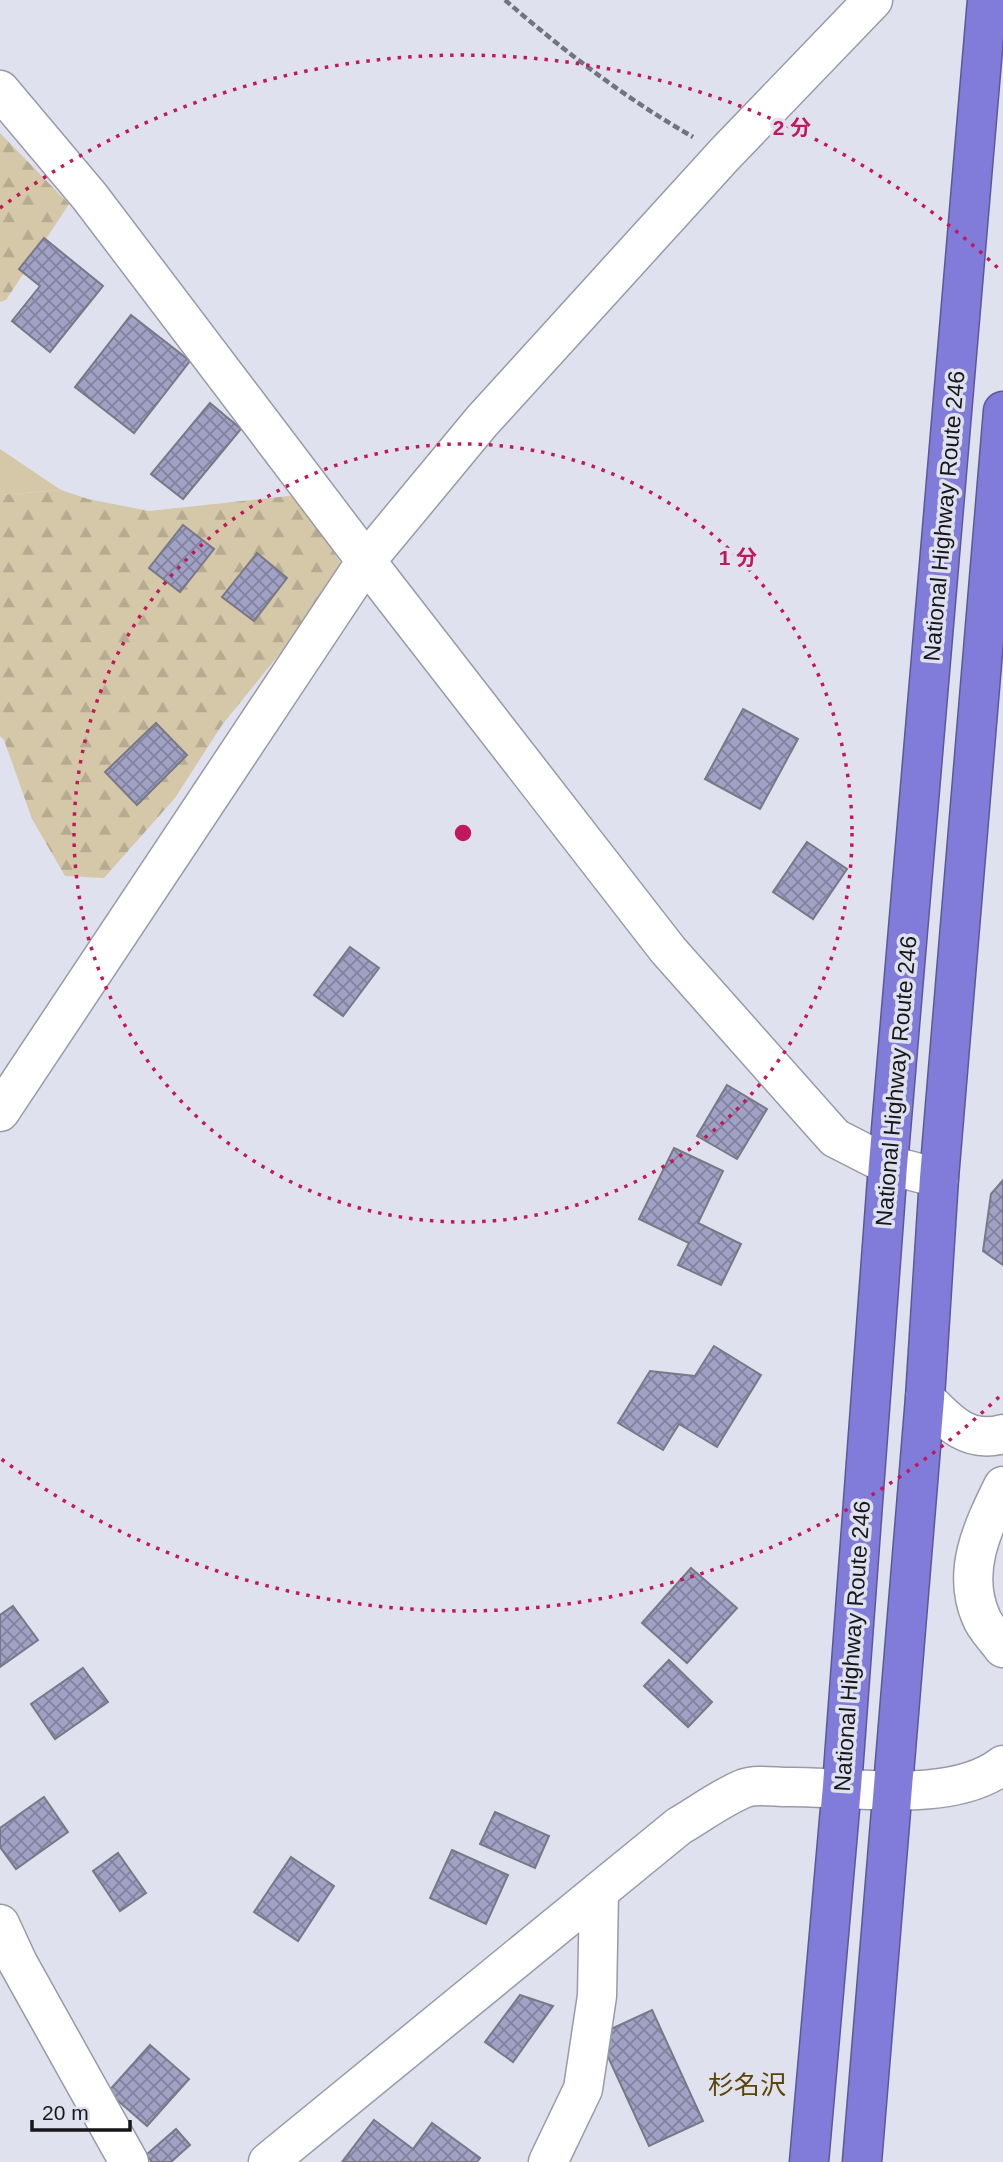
<svg xmlns="http://www.w3.org/2000/svg" width="1003" height="2162" font-family="Helvetica,'Noto Sans JP',sans-serif">
  <defs>
    <pattern id="forest-firs" width="22" height="20" patternUnits="userSpaceOnUse" patternTransform="scale(1.75)"><rect width="22" height="20" fill="#d5c8a9"/><path d="M5 1l3.5 6h-7zM16 11l3.5 6h-7z" fill="#b6ab91"/></pattern>
    <pattern id="building-cross-hatch" width="8" height="8" patternUnits="userSpaceOnUse" patternTransform="scale(1.75)"><rect width="8" height="8" fill="#a0a1c4"/><path d="M0 0l8 8M0 8l8-8" fill="none" stroke="#81829e"/></pattern>
  </defs>
  <rect width="100%" height="100%" fill="#e0e1ef"/>
  <path fill="#d5c8a9" d="M0,449L61,490L0,495Z"/>
  <g fill="url(#forest-firs)">
    <path d="M0,133L69,204L6,300L0,302Z"/>
    <path d="M61,490L88,499L149,511L298,495L346,572L222,725L175,798L104,878L65,876L32,819L4,740L0,736V495Z"/>
  </g>
  <g fill="url(#building-cross-hatch)" stroke="#787985" stroke-width="2">
    <path d="M44,238L103,286L50,352L12,321L40,286L19,269Z"/>
    <path d="M131,315L190,361L134,433L75,387Z"/>
    <path d="M210,403L241,429L183,499L151,474Z"/>
    <path d="M183,525L214,549L180,592L149,568Z"/>
    <path d="M257,553L287,578L254,621L222,597Z"/>
    <path d="M743,709L798,739L760,809L705,779Z"/>
    <path d="M156,723L187,755L137,805L105,772Z"/>
    <path d="M807,842L847,869L813,919L773,892Z"/>
    <path d="M350,947L379,968L343,1016L314,995Z"/>
    <path d="M727,1085L767,1109L737,1159L697,1136Z"/>
    <path d="M674,1148L723,1171L698,1223L741,1244L721,1285L678,1265L689,1243L639,1219Z"/>
    <path d="M1003,1180V1265L983,1251L991,1194Z"/>
    <path d="M714,1346L761,1375L717,1447L679,1424L663,1450L618,1423L650,1371L695,1376Z"/>
    <path d="M691,1568L737,1608L687,1663L642,1623Z"/>
    <path d="M13,1606L38,1640L0,1667V1615Z"/>
    <path d="M669,1660L712,1702L688,1727L644,1686Z"/>
    <path d="M83,1668L108,1702L55,1739L31,1704Z"/>
    <path d="M44,1797L68,1832L16,1869L0,1847V1828Z"/>
    <path d="M495,1812L549,1836L535,1868L480,1844Z"/>
    <path d="M452,1850L508,1875L486,1924L430,1898Z"/>
    <path d="M118,1853L146,1893L120,1911L93,1871Z"/>
    <path d="M291,1857L334,1886L298,1941L254,1912Z"/>
    <path d="M520,1995L553,2006L513,2062L485,2042Z"/>
    <path d="M652,2010L703,2121L649,2146L598,2035Z"/>
    <path d="M150,2045L189,2079L147,2126L108,2092Z"/>
    <path d="M374,2120L413,2149L432,2123L480,2158L477,2162H342Z"/>
    <path d="M176,2129L190,2145L171,2162H152L146,2155Z"/>
  </g>
  <g fill="none" stroke-linecap="round" stroke-linejoin="round">
    <g stroke="#9a9aa7" stroke-width="41">
      <g id="minor">
        <path d="M0,90L90,197L366,561L668,950L835,1138L888,1165L939,1178"/>
        <path d="M0,1112L366,561L482,421L724,155L873,0"/>
        <path d="M925,1398C948,1422 968,1444 1003,1434"/>
        <path d="M1003,1486C983,1527 961,1571 981,1617C985,1628 996,1638 1003,1648"/>
        <path d="M0,1924L18,1963L129,2162"/>
        <path d="M268,2162L679,1826C700,1814 722,1797 745,1788C756,1784 775,1787 788,1787C851,1786 952,1805 1003,1765"/>
        <path d="M548,2162L583,2089L597,1996L599,1892"/>
      </g>
    </g>
    <g stroke="#5c5897" stroke-width="41">
      <g id="highway">
        <path d="M809,2162L842,1786L888,1165L987,0"/>
        <path d="M862,2162L925,1398L939,1178L1003,411"/>
      </g>
    </g>
    <path stroke="#72737c" stroke-width="4.5" stroke-dasharray="7 3.5" stroke-linecap="butt" d="M505,0C564,51 625,98 693,137"/>
    <use href="#minor" stroke="#fff" stroke-width="38"/>
    <use href="#highway" stroke="#817cda" stroke-width="38"/>
  </g>
  <g fill="none" stroke="#c2185b" stroke-width="3.5" stroke-dasharray="3.5 7">
    <circle cx="463" cy="833" r="389"/>
    <path d="M999 1397A778 778 0 0 1 0 1458M0 208A778 778 0 0 1 999 269"/>
  </g>
  <g text-anchor="middle" dominant-baseline="central" stroke-width="7" stroke-linejoin="round" paint-order="stroke">
    <g font-size="23" fill="#16161b" stroke="#e0e1ef">
      <text transform="translate(944 516) rotate(-85)">National Highway Route 246</text>
      <text transform="translate(896 1081) rotate(-85)">National Highway Route 246</text>
      <text transform="translate(852 1646) rotate(-86)">National Highway Route 246</text>
    </g>
    <g font-size="26" fill="#5b4505" stroke="#e0e1ef">
      <text x="747" y="2085">杉名沢</text>
    </g>
  </g>
  <circle cx="463" cy="833" r="10" fill="#c2185b" stroke="#e0e1ef" stroke-width="3.5"/>
  <g font-size="21" text-anchor="middle" font-weight="bold" fill="#c2185b" stroke="#e0e1ef" stroke-width="7" stroke-linejoin="round" paint-order="stroke">
    <text x="792" y="135">2 分</text>
    <text x="738" y="565">1 分</text>
  </g>
  <path d="M32 2120v10h98v-10" fill="none" stroke="#16161b" stroke-width="3.5"/>
  <text x="42" y="2120" font-size="21" fill="#16161b" stroke="#e0e1ef" stroke-width="5" paint-order="stroke">20 m</text>
</svg>
